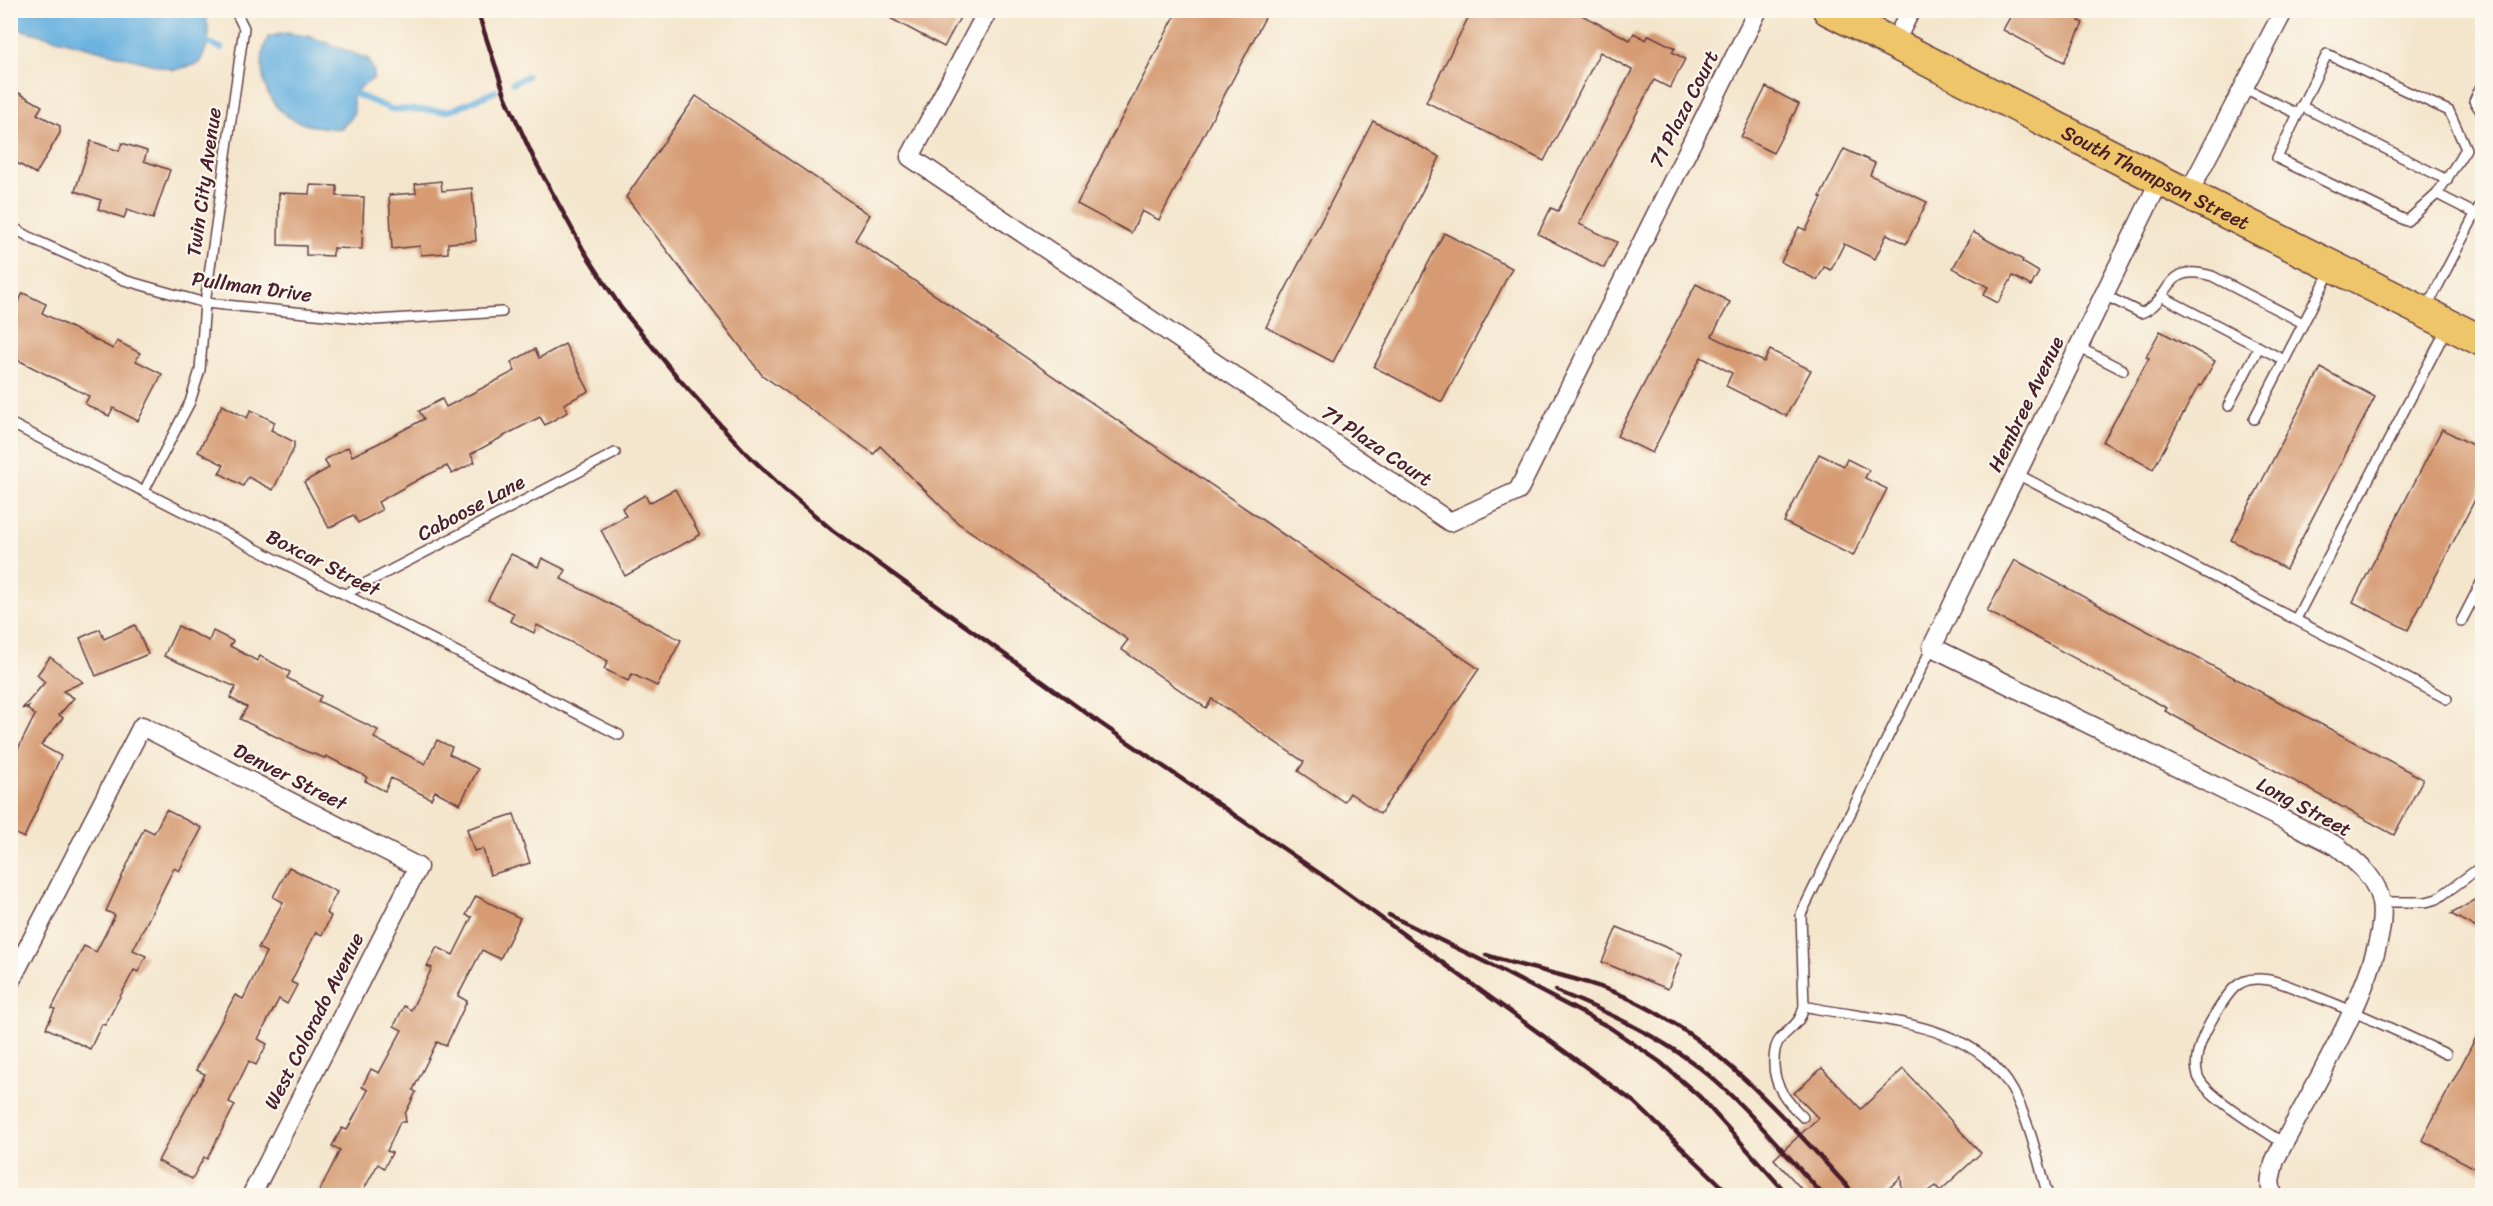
<svg xmlns="http://www.w3.org/2000/svg" width="2493" height="1206" font-family="Sriracha,sans-serif">
  <rect width="100%" height="100%" fill="#fbf7ec"/>
  <filter id="ink" filterUnits="userSpaceOnUse"><feTurbulence type="fractalNoise" baseFrequency=".0167" numOctaves="2"/><feDisplacementMap in="SourceGraphic" scale="12" xChannelSelector="R" yChannelSelector="G"/><feConvolveMatrix kernelMatrix="1 2 1 2 8 2 1 2 1" color-interpolation-filters="sRGB"/></filter>
  <filter id="wash" filterUnits="userSpaceOnUse"><feTurbulence type="fractalNoise" baseFrequency=".008" numOctaves="4" result="noise"/><feDisplacementMap in="SourceGraphic" scale="24" xChannelSelector="R" yChannelSelector="G"/><feGaussianBlur stdDeviation="1.35" result="paint"/><feColorMatrix in="noise" values="0 0 0 0 0 0 0 0 0 0 0 0 0 0 0 0 0 1.4 0 .05"/><feComposite in="paint" operator="in"/></filter>
  <g filter="url(#wash)">
    <rect width="100%" height="100%" fill="#f4e6cd"/>
    <g fill="#68b1e0" stroke="#596886" stroke-width="1.5">
      <path d="M10,11H204C211,33 211,44 198,64L174,70L11,27Z"/>
      <path d="M286,33L312,37L368,59L374,72L373,79L358,89L352,97C357,114 353,118 340,129C323,127 303,127 289,117C262,100 256,64 268,37Z"/>
    </g>
    <g fill="none" stroke-linecap="round" stroke-linejoin="round">
      <g stroke="#68b1e0" stroke-width="6">
        <path d="M202,40L221,48"/>
        <path d="M513,83L527,76"/>
        <path d="M348,91L391,109L449,111L496,91"/>
      </g>
    </g>
    <g id="blocks">
      <g fill="#d69b73">
        <path d="M875,10H964L944,47Z"/>
        <path d="M1178,10H1269L1159,220L1142,211L1131,233L1077,204Z"/>
        <path d="M1472,10H1572L1630,40L1634,33L1646,40L1649,35L1675,48L1672,52L1685,59L1670,88L1654,80L1579,224L1617,242L1604,268L1538,234L1551,208L1558,211L1632,70L1600,52L1544,161L1426,102Z"/>
        <path d="M2014,10H2085L2079,21L2083,23L2064,62L2003,30Z"/>
        <path d="M1766,87L1799,104L1773,153L1741,137Z"/>
        <path d="M19,93L42,106L37,114L60,126V133L36,174L10,159V107Z"/>
        <path d="M696,96L870,215L855,240L1479,669L1380,814L1350,793L1344,802L1298,771L1304,762L1212,699L1206,708L1121,649L1128,640L958,523L880,446L874,454L762,375L626,197Z"/>
        <path d="M1373,121L1440,157L1333,362L1266,327Z"/>
        <path d="M91,141L119,151L122,143L147,151L144,161L170,170L153,219L127,210L124,218L98,209L101,200L75,191Z"/>
        <path d="M1844,149L1875,163L1870,175L1927,202L1906,244L1887,234L1875,259L1844,244L1831,270L1824,267L1817,280L1781,262L1799,227L1806,230L1822,198L1820,197Z"/>
        <path d="M441,181L442,191L472,188L476,241L448,243V253L421,255L420,246L392,249L389,195L416,193L415,184Z"/>
        <path d="M310,185L337,186V196L364,197L362,249L333,248V256L306,255V246L278,245L279,193L309,194Z"/>
        <path d="M1973,232L2023,260L2022,262L2039,272L2031,286L2013,276L1998,303L1983,295L1988,287L1953,268Z"/>
        <path d="M1444,233L1512,268L1442,402L1374,367Z"/>
        <path d="M1696,284L1730,302L1712,336L1764,362L1770,350L1811,370L1786,416L1726,386L1732,373L1701,357L1652,453L1617,436Z"/>
        <path d="M23,293L46,304L42,313L113,349L117,341L140,353L136,361L162,374L138,421L113,408L109,416L85,404L89,396L10,356V297L19,301Z"/>
        <path d="M2160,331L2215,361L2201,386L2199,385L2153,469L2103,442L2149,358L2146,357Z"/>
        <path d="M565,344L589,391L564,404L568,412L545,425L540,417L515,430L471,454L475,462L452,474L447,466L421,478L378,502L382,510L358,523L353,515L329,528L304,482L329,468L324,460L348,447L352,456L379,443L424,419L419,411L442,399L446,407L515,371L511,362L535,349L539,358Z"/>
        <path d="M2321,368L2375,397L2286,569L2231,540Z"/>
        <path d="M222,405L247,418L251,410L275,422L271,430L294,442V448L273,490L248,477L243,486L219,473L224,465L198,452Z"/>
        <path d="M2442,429L2482,450V486L2408,630L2353,602Z"/>
        <path d="M1819,454L1844,466L1847,459L1869,470L1865,478L1887,489L1853,556L1784,522Z"/>
        <path d="M675,489L700,535L625,576L601,530L626,516L622,508L645,495L649,503Z"/>
        <path d="M511,554L538,567L542,558L566,570L561,579L681,640L657,686L632,674L628,681L604,669L608,661L537,625L534,633L510,621L514,613L488,600Z"/>
        <path d="M2015,560L2423,779L2394,835L2165,711L2167,708L1987,611Z"/>
        <path d="M135,625L148,654L96,676L80,638L100,629L104,639Z"/>
        <path d="M178,626L209,641L213,631L233,641L230,646L257,661L260,656L290,672L287,678L321,696L318,701L378,730L374,738L425,764L437,740L452,747L449,754L478,769L460,804L435,791L431,799L391,778L385,791L365,781L367,777L326,756L325,758L305,751L240,719L247,707L230,698L236,687L164,656Z"/>
        <path d="M50,657L83,682L63,691L74,698L59,715L63,718L41,745L61,756L24,838L10,831V765L35,715L27,709L29,706L22,709L45,682L37,675Z"/>
        <path d="M166,810L202,828L179,871L174,868L133,950L146,956L138,972L134,970L105,1025L102,1024L90,1049L46,1028L55,1009L52,1008L84,946L96,952L115,915L106,911L144,828L154,833Z"/>
        <path d="M514,814L530,863L490,875L483,849L474,851L467,829Z"/>
        <path d="M289,867L337,892L326,913L331,916L322,935L316,932L291,982L297,985L287,1004L279,999L258,1039L267,1044L256,1065L249,1061L229,1102L235,1105L207,1159L204,1157L192,1179L158,1161L205,1074L196,1070L235,995L243,999L266,952L258,948L283,902L273,897Z"/>
        <path d="M476,896L520,918L500,959L482,950L458,996L467,1001L446,1046L437,1042L413,1090L416,1092L405,1114L406,1122H400L387,1151L392,1153L384,1168L378,1164L360,1196H317L340,1150L332,1146L342,1128L347,1130L368,1090L362,1087L371,1069L379,1073L402,1030L394,1026L404,1006L411,1010L432,968L427,966L437,947L453,955L472,917L466,915Z"/>
        <path d="M2482,896V931L2451,914Z"/>
        <path d="M1617,927L1682,954L1668,989L1602,962Z"/>
        <path d="M2482,1026V1172L2422,1140Z"/>
        <path d="M1822,1068L1861,1109L1903,1069L1981,1153L1940,1191L1936,1186L1922,1196H1902L1901,1177L1881,1196H1808L1774,1159L1818,1118L1794,1093Z"/>
      </g>
    </g>
  </g>
  <g filter="url(#ink)">
    <use href="#blocks" fill-opacity="0" stroke="#643d43" stroke-width="1.5"/>
    <g fill="none" stroke-linecap="round" stroke-linejoin="round">
      <g stroke="#643d43" stroke-width="12">
        <g id="service">
          <path d="M2482,84L2474,101L2482,113"/>
          <path d="M2244,88L2298,114L2327,54L2449,111L2466,149L2437,194L2476,214"/>
          <path d="M2301,106L2447,180"/>
          <path d="M2298,114L2277,158L2407,221L2437,194"/>
          <path d="M10,226L35,240L124,280L205,303L376,320L502,312"/>
          <path d="M2104,295L2141,313C2174,300 2162,261 2212,276L2303,323"/>
          <path d="M2161,296L2284,360"/>
          <path d="M2426,309L2482,201"/>
          <path d="M2078,347L2123,370"/>
          <path d="M2228,406L2259,347"/>
          <path d="M2254,419L2331,270"/>
          <path d="M10,423L619,735"/>
          <path d="M2017,474L2447,699"/>
          <path d="M144,491L190,402L200,370L205,303L244,28L235,10"/>
          <path d="M345,594L615,453"/>
          <path d="M2296,619L2447,328"/>
          <path d="M2461,622L2482,581"/>
          <path d="M2381,902H2426L2437,899L2482,866"/>
          <path d="M1804,1006C1875,1022 1973,1018 2013,1091C2030,1123 2038,1161 2048,1196"/>
          <path d="M1803,1117C1786,1101 1773,1085 1774,1061C1774,1054 1775,1045 1780,1039C1791,1027 1801,1023 1804,1006L1801,914L1932,647"/>
          <path d="M2283,1143C2265,1131 2204,1095 2198,1076C2191,1055 2208,1025 2219,1008C2228,994 2237,979 2256,979C2272,978 2289,986 2304,992C2353,1010 2399,1032 2446,1054"/>
        </g>
      </g>
      <g stroke="#643d43" stroke-width="21">
        <g id="minor">
          <path d="M988,10L910,157L1450,522L1518,491L1758,10"/>
          <path d="M1893,45L1911,10"/>
          <path d="M2160,180L1932,647L2337,846C2356,862 2377,877 2381,903C2391,964 2304,1102 2275,1160C2272,1172 2267,1185 2274,1196"/>
          <path d="M2188,194L2284,10"/>
          <path d="M10,982L142,726L418,867L251,1196"/>
        </g>
      </g>
      <g stroke="#643d43" stroke-width="33">
        <g id="trunk">
          <path id="s1" d="M1828,10L2160,180L2482,341"/>
        </g>
      </g>
      <use href="#service" stroke="#fff" stroke-width="9"/>
      <use href="#minor" stroke="#fff" stroke-width="18"/>
      <use href="#trunk" stroke="#eec569" stroke-width="30"/>
      <g stroke="#4a1f2b" stroke-width="4.5">
        <path d="M477,10L506,98L534,159L584,251L621,308L679,379L745,452L784,489L832,530L1100,723L1322,875L1634,1102L1732,1196"/>
        <path d="M1389,915L1485,962L1609,1027L1660,1062L1700,1097L1789,1196"/>
        <path d="M1486,955C1534,971 1588,978 1634,1001C1723,1044 1790,1124 1856,1196"/>
        <path d="M1556,991C1606,1011 1657,1035 1700,1068C1744,1103 1785,1154 1824,1196"/>
      </g>
    </g>
  </g>
  <g text-anchor="middle" dominant-baseline="central" stroke-width="4.5" stroke-linejoin="round" paint-order="stroke">
    <g font-size="20" fill="#4a1f2b" stroke="#fbf7ec">
      <text transform="translate(1684 109) rotate(-63)">71 Plaza Court</text>
      <text stroke="none"><textPath href="#s1" startOffset="368">South Thompson Street</textPath></text>
      <text transform="translate(204 182) rotate(-82)">Twin City Avenue</text>
      <text transform="translate(252 287) rotate(8)">Pullman Drive</text>
      <text transform="translate(2026 404) rotate(-64)">Hembree Avenue</text>
      <text transform="translate(1377 446) rotate(34)">71 Plaza Court</text>
      <text transform="translate(471 508) rotate(-28)">Caboose Lane</text>
      <text transform="translate(323 563) rotate(27)">Boxcar Street</text>
      <text transform="translate(290 777) rotate(27)">Denver Street</text>
      <text transform="translate(2304 807) rotate(28)">Long Street</text>
      <text transform="translate(314 1021) rotate(-63)">West Colorado Avenue</text>
    </g>
  </g>
  <rect width="2493" height="1206" fill="none" stroke="#fbf7ec" stroke-width="36"/>
</svg>
